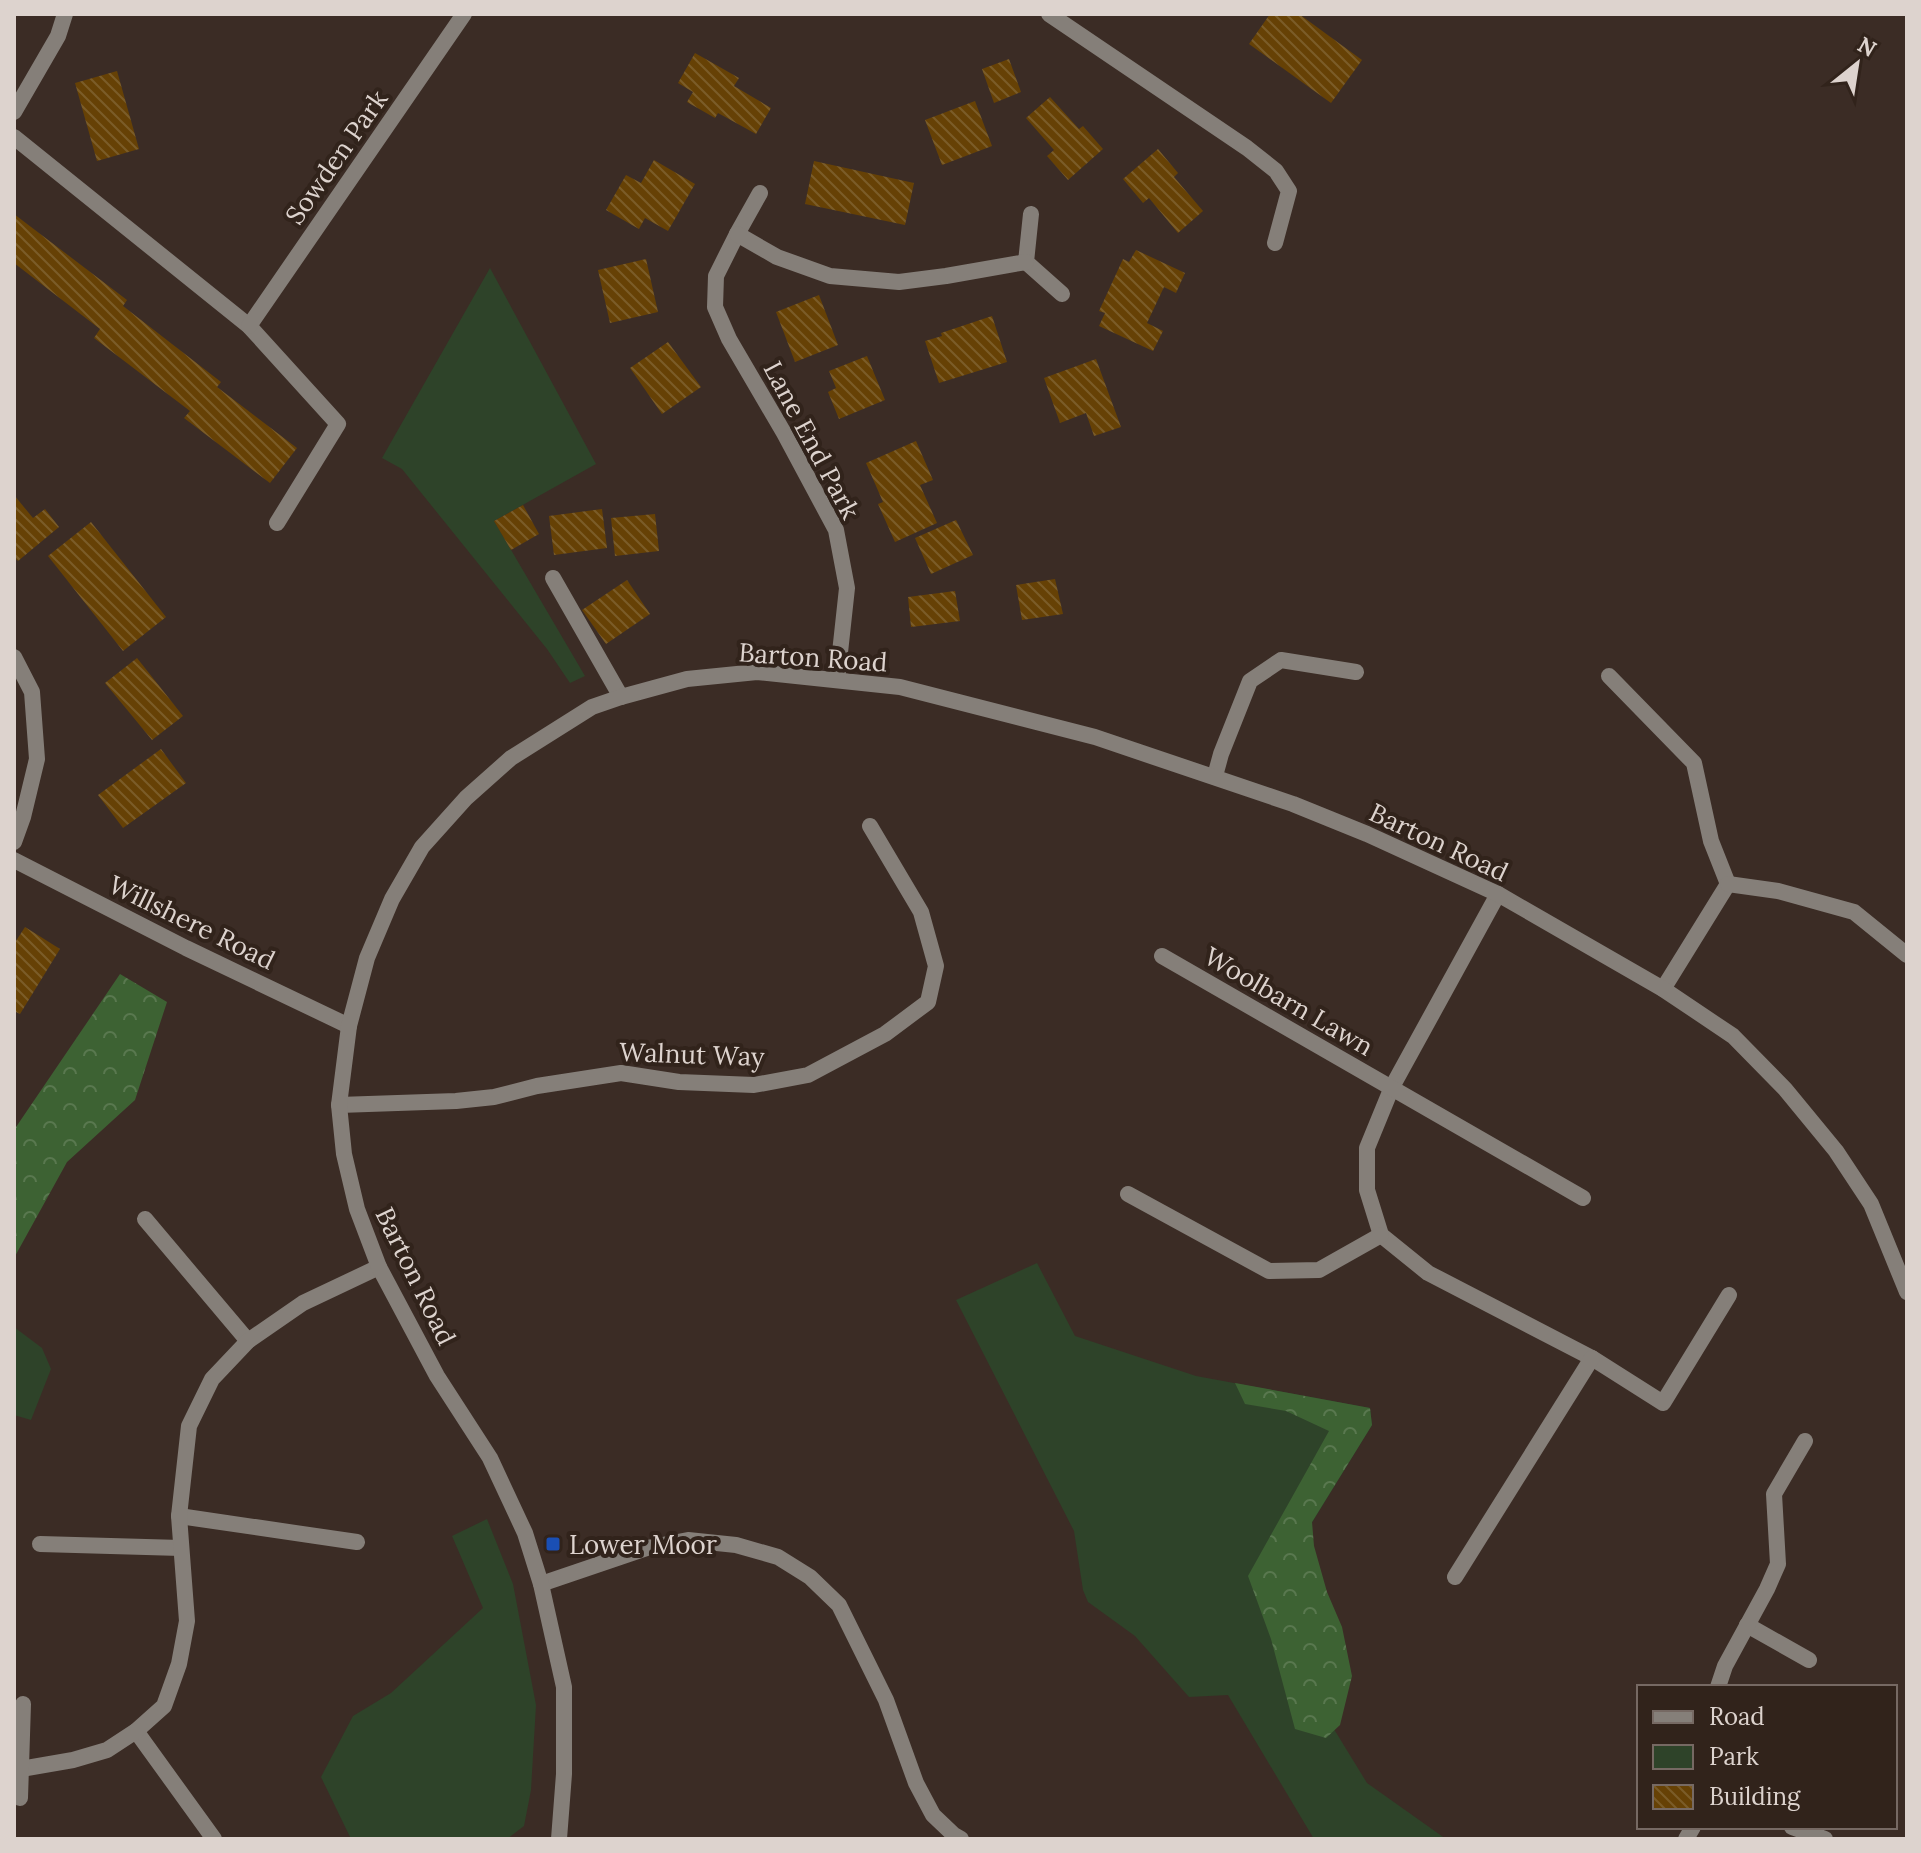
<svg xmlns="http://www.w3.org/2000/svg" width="1921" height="1853" font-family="Lora,serif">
  <defs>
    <pattern id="forest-crowns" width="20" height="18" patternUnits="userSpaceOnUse" patternTransform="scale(2)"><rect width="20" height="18" fill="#3d6233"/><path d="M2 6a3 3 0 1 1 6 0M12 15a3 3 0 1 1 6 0" fill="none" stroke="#59784f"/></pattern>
    <pattern id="building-back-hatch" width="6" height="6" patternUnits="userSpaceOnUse" patternTransform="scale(2)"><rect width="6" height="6" fill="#664105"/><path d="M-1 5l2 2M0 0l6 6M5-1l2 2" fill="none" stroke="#7b5c28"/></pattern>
  </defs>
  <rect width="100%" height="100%" fill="#3b2c25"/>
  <g fill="#2e4329">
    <path d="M490,268L596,464L494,521L585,676L570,683L547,649L402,469L382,458Z"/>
    <path d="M1037,1263L1075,1336L1196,1376L1370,1408L1372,1425L1278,1578L1329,1721L1367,1783L1446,1839H1314L1228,1695L1189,1697L1135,1636L1088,1602L1083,1590L1074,1531L956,1300Z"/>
    <path d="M14,1327L42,1348L51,1369L31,1420L14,1415Z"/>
    <path d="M487,1519L513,1584L536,1705L531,1790L524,1826L507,1839H351L321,1777L353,1716L391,1693L483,1608L452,1536Z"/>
  </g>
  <g fill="url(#forest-crowns)">
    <path d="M120,974L167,1002L135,1100L67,1162L14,1258V1130Z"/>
    <path d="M1235,1383L1370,1408L1372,1425L1312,1522L1314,1546L1327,1592L1342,1627L1352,1676L1340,1725L1326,1738L1295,1729L1271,1639L1248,1576L1329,1431L1286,1411L1245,1404Z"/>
  </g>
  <g fill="url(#building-back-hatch)">
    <path d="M1270,14H1299L1362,60L1331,103L1249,44Z"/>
    <path d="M695,53L739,78L734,86L771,108L756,134L718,113L715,118L687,102L693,92L678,83Z"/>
    <path d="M1009,59L1021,92L994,103L982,69Z"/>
    <path d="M117,71L139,149L97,161L75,83Z"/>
    <path d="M1050,97L1079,129L1083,126L1103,149L1068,180L1047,156L1054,150L1026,118Z"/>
    <path d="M975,101L992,146L942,165L925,120Z"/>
    <path d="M1158,149L1178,173L1174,177L1203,211L1178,233L1149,198L1143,203L1123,179Z"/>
    <path d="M654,160L695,184L668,231L645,218L639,229L606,210L626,175L641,183Z"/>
    <path d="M814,161L914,183L905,225L805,204Z"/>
    <path d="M14,214L127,300L123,306L221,382L217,387L297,448L270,483L184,418L190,411L94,338L100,329L14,263Z"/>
    <path d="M1136,250L1185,273L1176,293L1164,287L1147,323L1163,331L1153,351L1099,326L1105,313L1099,311L1123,259L1129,262Z"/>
    <path d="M646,259L658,312L610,323L598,270Z"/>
    <path d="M819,295L838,345L795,362L776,312Z"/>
    <path d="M992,316L1007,362L939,383L925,341L942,336L941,333Z"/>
    <path d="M668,342L701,387L662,414L630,368Z"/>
    <path d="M867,356L885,400L839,419L828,392L836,388L829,371Z"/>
    <path d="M1096,359L1121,427L1094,436L1086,413L1060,423L1044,378Z"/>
    <path d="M916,441L933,480L920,485L937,523L895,542L878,504L883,502L866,463Z"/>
    <path d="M14,495L33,518L45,509L59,527L18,561L14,557Z"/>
    <path d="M523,505L539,534L511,550L494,521Z"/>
    <path d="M602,509L607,548L554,555L549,516Z"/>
    <path d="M655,514L659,551L615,556L611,518Z"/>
    <path d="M956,520L973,555L931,574L915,538Z"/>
    <path d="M91,522L166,617L123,651L48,556Z"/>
    <path d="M1055,579L1063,614L1022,620L1016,585Z"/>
    <path d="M627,580L650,614L606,644L582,610Z"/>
    <path d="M955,591L960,621L911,627L908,597Z"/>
    <path d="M137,658L183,716L152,740L105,683Z"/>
    <path d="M161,749L186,783L123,828L98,795Z"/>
    <path d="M25,927L60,949L20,1014L14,1011V944Z"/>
  </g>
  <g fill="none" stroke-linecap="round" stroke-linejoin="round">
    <g stroke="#857f79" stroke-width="16">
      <path d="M1049,14L1247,148L1276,171L1289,191L1275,243"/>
      <path d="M14,112L58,36L65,14"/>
      <path d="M14,137L249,326L338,424L277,523"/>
      <path d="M760,193L737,234L716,276L715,307L729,339L784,433L836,530L847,588L837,680"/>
      <path d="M1031,214L1026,262L1062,294"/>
      <path d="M737,234L777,257L830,276L899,282L946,276L1026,262"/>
      <path d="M249,326L464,14"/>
      <path d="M553,578L621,697"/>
      <path d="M14,657L32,692L37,759L23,817L14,842"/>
      <path d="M1609,676L1694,763L1711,841L1728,884L1663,989"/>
      <path d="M1215,776L1221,754L1250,681L1281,660L1356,672"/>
      <path d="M14,860L186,948L349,1026"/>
      <path d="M1728,884L1778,891L1854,912L1907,955"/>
      <path d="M1498,894L1392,1087L1367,1148V1190L1381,1235L1428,1273L1592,1358L1663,1403L1729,1295"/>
      <path d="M1162,956L1583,1198"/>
      <path d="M339,1105L456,1101L494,1097L537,1086L621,1073L679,1082L754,1085L808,1075L885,1034L928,1002L936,966L921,912L870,826"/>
      <path d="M1128,1194L1269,1271L1319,1270L1381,1235"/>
      <path d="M145,1219L248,1341"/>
      <path d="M179,1516L357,1542"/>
      <path d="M40,1544L181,1548"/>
      <path d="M1455,1577L1592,1358"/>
      <path d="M541,1584L647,1548L688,1540L736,1545L778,1557L810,1577L839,1605L886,1700L916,1783L933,1815L954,1835L961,1839"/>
      <path d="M1747,1625L1809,1660"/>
      <path d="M1718,1687L1725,1666L1767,1589L1778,1564L1774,1494L1805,1441"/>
      <path d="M136,1731L214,1839"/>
      <path d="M21,1769L73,1760L107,1750L136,1731L164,1706L179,1664L187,1621L179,1516L189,1426L212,1379L248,1341L303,1303L379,1267"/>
      <path d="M20,1798L23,1704"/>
      <path d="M1792,1827L1825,1839"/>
      <path d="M559,1839L564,1774V1687L541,1584L525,1533L490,1458L437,1376L379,1267L357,1209L344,1154L339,1105L349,1026L367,958L392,899L422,847L466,798L511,758L592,707L621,697L687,679L757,672L900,687L1095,737L1293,804L1367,834L1498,894L1663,989L1733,1036L1785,1089L1836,1151L1871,1204L1907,1292"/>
      <path d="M1686,1839L1693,1827"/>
    </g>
  </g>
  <rect fill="#1a4fb4" stroke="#31231b" stroke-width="3" x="545" y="1536" width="16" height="16" rx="4"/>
  <g text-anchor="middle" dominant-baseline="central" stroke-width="8" stroke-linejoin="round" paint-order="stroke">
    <g font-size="26" fill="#ddd3ce" stroke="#31231b">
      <text transform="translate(336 157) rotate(-55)">Sowden Park</text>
      <text transform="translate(812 440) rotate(62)">Lane End Park</text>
      <text transform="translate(813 657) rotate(4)">Barton Road</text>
      <text transform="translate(1439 842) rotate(25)">Barton Road</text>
      <text transform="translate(192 922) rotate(26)">Willshere Road</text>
      <text transform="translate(1289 1001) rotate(30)">Woolbarn Lawn</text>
      <text transform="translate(692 1054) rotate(2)">Walnut Way</text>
      <text transform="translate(416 1276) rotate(64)">Barton Road</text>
    </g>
    <g font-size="26" fill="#ddd3ce" stroke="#31231b" text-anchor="start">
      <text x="569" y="1544">Lower Moor</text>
    </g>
  </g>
  <rect width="1921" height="1853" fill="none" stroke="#ddd3ce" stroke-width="32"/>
  <rect x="1637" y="1685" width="260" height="144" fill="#31231b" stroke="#766963" stroke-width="2"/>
  <rect x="1653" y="1711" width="40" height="12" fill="#857f79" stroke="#766963" stroke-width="2"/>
  <text x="1709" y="1725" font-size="24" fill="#ddd3ce">Road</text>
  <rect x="1653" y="1745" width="40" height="24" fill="#2e4329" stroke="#766963" stroke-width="2"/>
  <text x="1709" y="1765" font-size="24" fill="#ddd3ce">Park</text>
  <rect x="1653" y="1785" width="40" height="24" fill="url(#building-back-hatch)" stroke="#766963" stroke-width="2"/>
  <text x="1709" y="1805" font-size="24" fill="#ddd3ce">Building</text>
  <g transform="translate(1857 64) rotate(30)" stroke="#31231b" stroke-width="6" paint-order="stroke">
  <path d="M0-6L14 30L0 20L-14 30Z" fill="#ddd3ce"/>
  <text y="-12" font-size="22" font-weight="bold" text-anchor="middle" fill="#ddd3ce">N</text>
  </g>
</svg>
